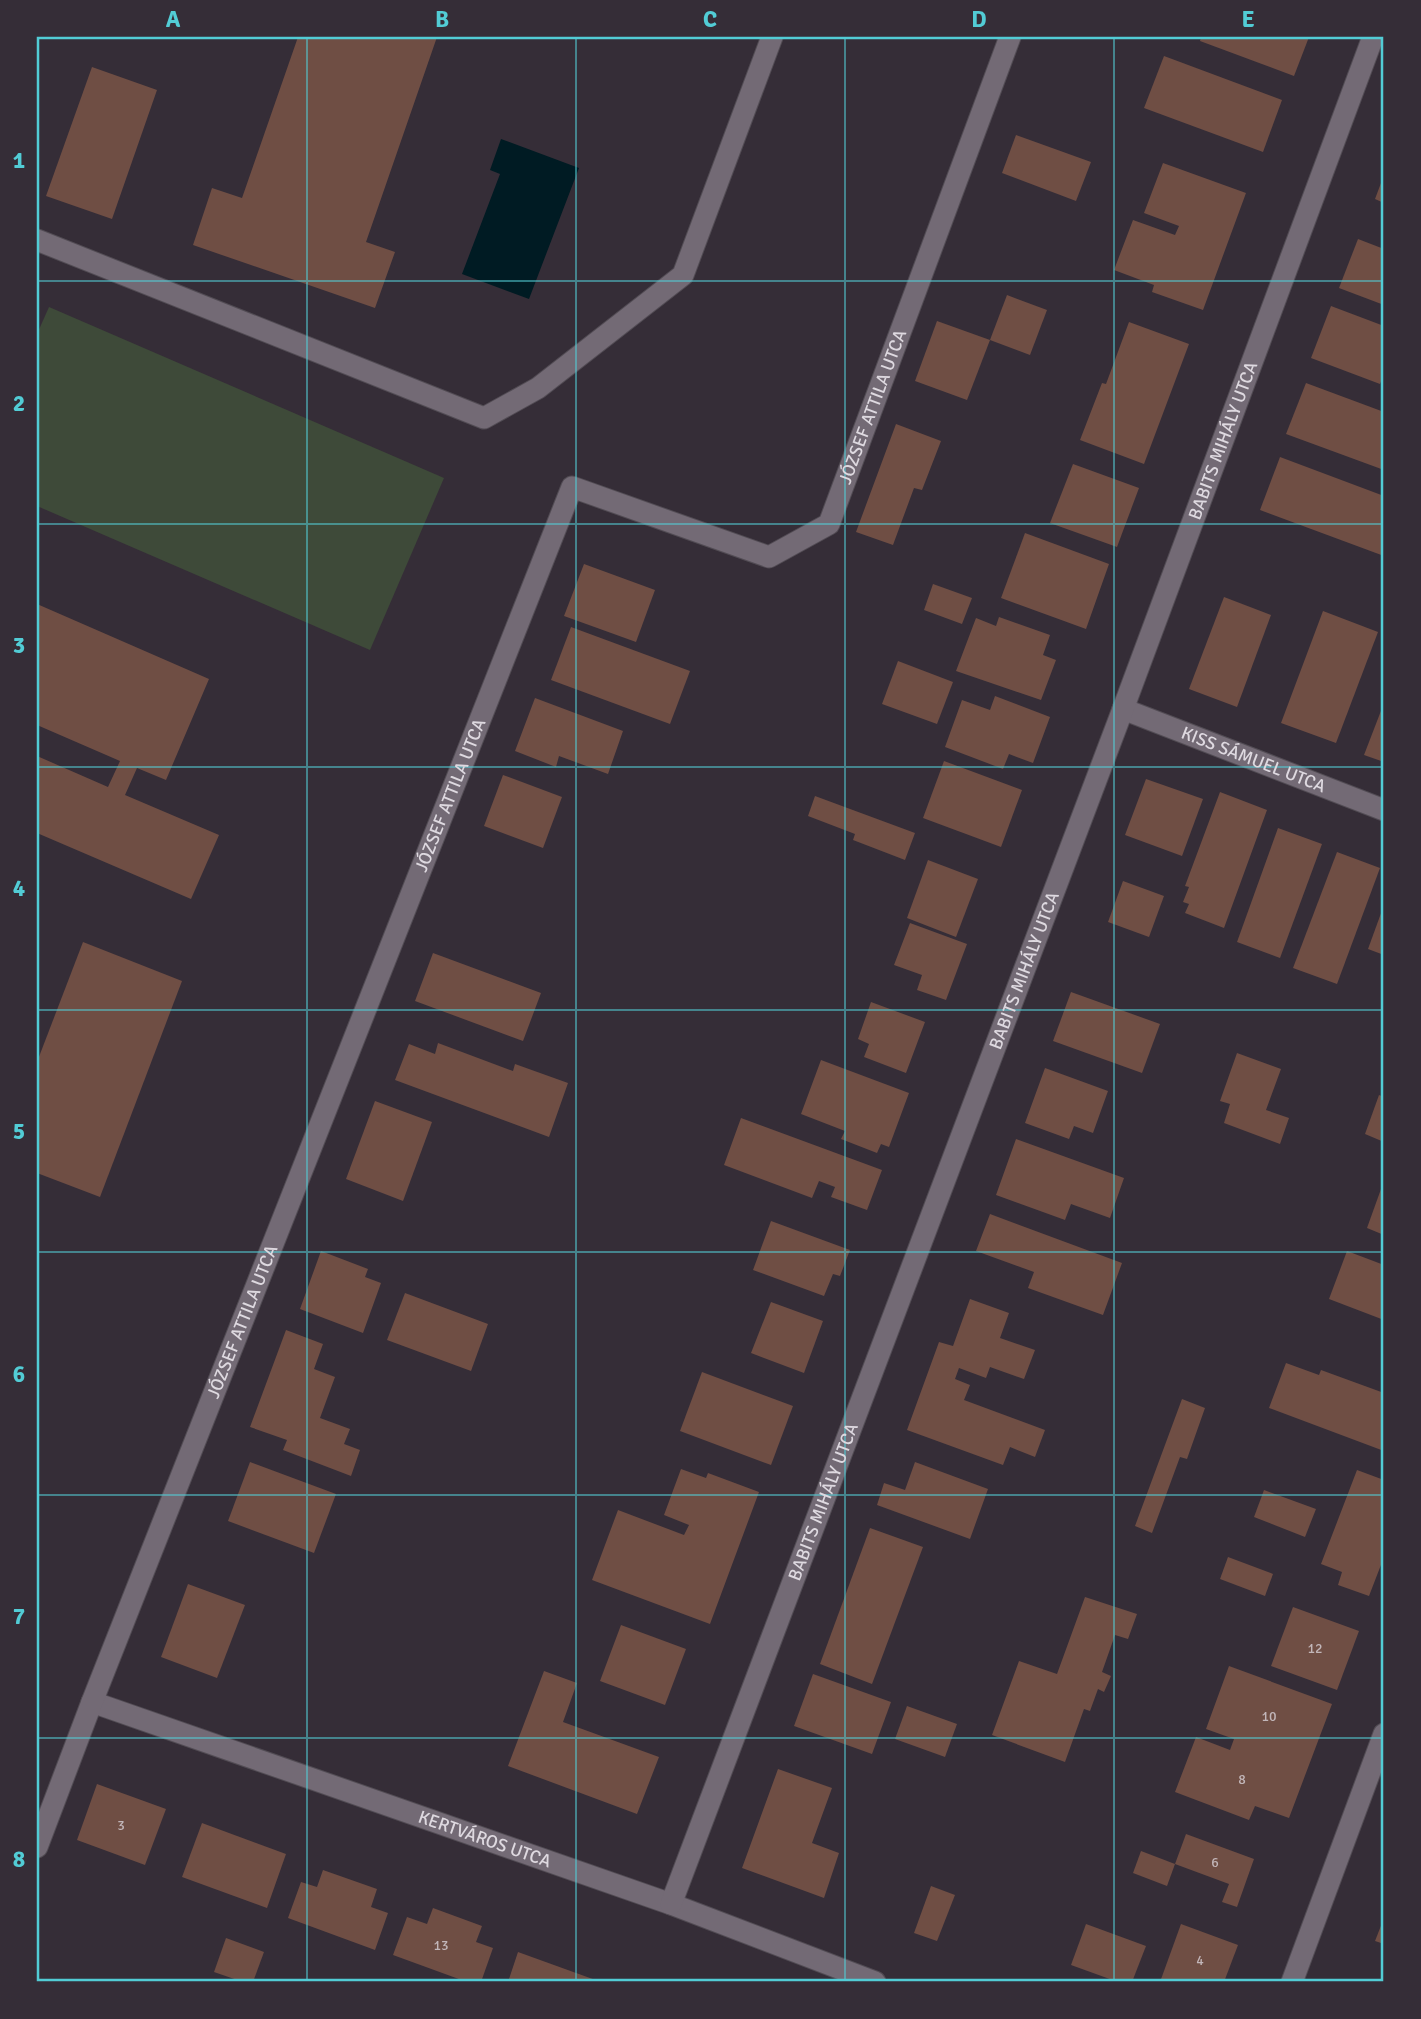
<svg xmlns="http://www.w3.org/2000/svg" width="1421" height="2019" font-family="Signika,sans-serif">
  <rect width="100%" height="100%" fill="#352d37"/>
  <path fill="#3e4a39" d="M49,307L444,478L370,650L37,506V334Z"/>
  <path fill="#001b23" d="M501,139L579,168L529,299L462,274L500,174L490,170Z"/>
  <g fill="#6f4e44">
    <path d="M298,37H437L366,242L395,252L375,308L193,245L212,188L242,198Z"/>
    <path d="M1201,37H1309L1294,76L1200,41Z"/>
    <path d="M1164,56L1282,100L1263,152L1144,108Z"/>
    <path d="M92,67L157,90L112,219L46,196Z"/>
    <path d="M1016,135L1091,162L1076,201L1002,173Z"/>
    <path d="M1163,163L1246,193L1203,310L1152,292L1154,285L1114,270L1133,220L1175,235L1179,226L1144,213Z"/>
    <path d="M1384,175V203L1375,199Z"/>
    <path d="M1358,239L1384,249V305L1339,288Z"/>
    <path d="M1007,295L1047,310L1030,355L990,340Z"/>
    <path d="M1331,306L1384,326V373L1380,384L1311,358Z"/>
    <path d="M937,321L990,340L967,400L915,381Z"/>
    <path d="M1129,322L1189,344L1144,464L1080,440L1102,383L1106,384Z"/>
    <path d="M1306,383L1384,412V470L1286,434Z"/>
    <path d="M896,424L941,441L922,490L914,488L893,545L856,532Z"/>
    <path d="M1280,457L1384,496V556L1260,510Z"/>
    <path d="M1073,464L1139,488L1117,547L1050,523Z"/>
    <path d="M1025,533L1109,564L1086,629L1001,598Z"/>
    <path d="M584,564L655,590L636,642L564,616Z"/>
    <path d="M933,584L972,598L962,624L924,610Z"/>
    <path d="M1224,597L1271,615L1237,707L1189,689Z"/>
    <path d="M37,604L209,679L166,780L137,768L125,795L219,835L191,899L37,833V756L108,787L120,761L37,725Z"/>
    <path d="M1323,611L1378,632L1336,743L1281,723Z"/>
    <path d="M999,617L1050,635L1043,655L1056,660L1041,700L956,671L976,618L996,626Z"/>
    <path d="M571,627L690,671L670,724L551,680Z"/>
    <path d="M898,661L953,682L937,724L882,704Z"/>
    <path d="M995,696L1050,717L1033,763L1009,754L1003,769L945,747L962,700L990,710Z"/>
    <path d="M535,698L623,731L608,774L559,756L556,767L515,751Z"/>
    <path d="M1384,703V762L1364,755Z"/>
    <path d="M944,761L1022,790L1001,847L923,818Z"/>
    <path d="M503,775L562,797L543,848L484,826Z"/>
    <path d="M1146,779L1203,799L1182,856L1125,835Z"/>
    <path d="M1220,792L1267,810L1224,928L1185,913L1189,904L1183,902L1189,887L1185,886Z"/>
    <path d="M815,796L915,833L905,860L853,840L855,834L808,816Z"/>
    <path d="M1278,828L1322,844L1280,958L1237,942Z"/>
    <path d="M1337,852L1380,868L1337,984L1293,968Z"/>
    <path d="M928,860L978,879L956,937L907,918Z"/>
    <path d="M1123,881L1164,896L1149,937L1108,922Z"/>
    <path d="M1384,905V955L1368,949Z"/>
    <path d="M910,923L967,944L946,1000L917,990L922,975L894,965Z"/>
    <path d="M83,942L182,981L100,1197L37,1173V1062Z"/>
    <path d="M433,953L541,993L523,1041L415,1001Z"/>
    <path d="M1071,992L1160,1024L1142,1073L1053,1041Z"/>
    <path d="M871,1002L925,1022L906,1073L864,1057L869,1044L858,1039Z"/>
    <path d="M438,1043L513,1071L515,1064L568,1083L549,1137L395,1080L409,1044L435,1054Z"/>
    <path d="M1237,1053L1281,1069L1266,1110L1289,1118L1280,1144L1224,1123L1230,1104L1220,1101Z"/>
    <path d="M821,1060L909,1093L889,1147L881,1144L877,1153L841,1139L845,1131L801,1114Z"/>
    <path d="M1045,1068L1108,1091L1093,1133L1074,1126L1069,1139L1025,1123Z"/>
    <path d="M1379,1095L1384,1097V1142L1365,1134Z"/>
    <path d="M375,1101L432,1122L403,1201L346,1179Z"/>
    <path d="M741,1118L882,1170L867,1210L831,1197L835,1187L819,1181L812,1198L724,1165Z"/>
    <path d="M1016,1139L1124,1178L1110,1218L1071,1204L1065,1220L996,1195Z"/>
    <path d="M1381,1189L1384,1190V1235L1367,1228Z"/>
    <path d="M990,1214L1122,1263L1103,1315L1028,1288L1034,1272L976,1251Z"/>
    <path d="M771,1221L850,1250L840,1276L833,1274L824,1296L753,1270Z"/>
    <path d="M321,1251L368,1269L365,1277L381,1283L363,1333L300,1309Z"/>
    <path d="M1347,1251L1384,1265V1320L1329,1299Z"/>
    <path d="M405,1293L488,1324L471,1371L387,1340Z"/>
    <path d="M970,1299L1009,1313L1000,1338L1035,1350L1024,1379L990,1367L986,1378L959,1368L955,1379L970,1385L964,1400L1045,1430L1035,1457L1010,1447L1003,1465L907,1430L939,1342L953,1346Z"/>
    <path d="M771,1302L823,1321L804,1373L751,1353Z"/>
    <path d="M286,1330L323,1344L314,1369L335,1377L320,1418L350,1429L344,1444L360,1450L351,1476L283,1450L287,1440L250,1427Z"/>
    <path d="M1286,1363L1319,1375L1321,1370L1384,1393V1451L1269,1408Z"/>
    <path d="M702,1372L793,1406L771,1465L680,1431Z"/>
    <path d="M1182,1399L1205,1408L1187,1459L1180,1457L1152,1533L1135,1526Z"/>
    <path d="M250,1462L336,1494L314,1553L228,1521Z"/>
    <path d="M915,1462L988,1489L970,1539L877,1505L884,1483L905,1490Z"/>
    <path d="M681,1469L706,1478L708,1473L759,1492L710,1624L592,1580L618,1510L684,1535L689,1525L664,1515Z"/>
    <path d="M1357,1470L1384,1480V1557L1369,1596L1338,1585L1342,1572L1321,1564Z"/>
    <path d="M1264,1490L1316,1509L1305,1537L1254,1517Z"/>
    <path d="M870,1528L923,1547L872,1684L820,1664Z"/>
    <path d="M1228,1557L1273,1574L1265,1596L1220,1579Z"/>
    <path d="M188,1584L245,1605L217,1678L161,1657Z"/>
    <path d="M1085,1597L1137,1614L1128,1639L1115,1635L1102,1672L1111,1676L1104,1692L1098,1689L1090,1711L1084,1709L1065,1762L992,1735L1019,1661L1057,1674Z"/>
    <path d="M1293,1607L1359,1631L1337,1690L1271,1666Z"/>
    <path d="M621,1625L686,1649L665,1705L600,1681Z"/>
    <path d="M1229,1666L1332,1704L1289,1818L1255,1806L1249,1820L1175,1792L1196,1737L1230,1750L1234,1739L1206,1729Z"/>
    <path d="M544,1671L577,1683L563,1722L659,1757L637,1814L508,1766Z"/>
    <path d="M813,1674L891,1702L872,1754L794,1726Z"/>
    <path d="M907,1706L957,1724L945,1757L895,1739Z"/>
    <path d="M778,1769L832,1788L812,1843L839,1853L824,1898L742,1868Z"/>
    <path d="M97,1784L166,1809L145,1865L77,1840Z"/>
    <path d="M202,1823L286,1854L267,1908L182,1877Z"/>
    <path d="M1186,1834L1254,1859L1237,1907L1222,1902L1229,1884L1175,1864Z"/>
    <path d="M1141,1851L1175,1864L1167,1886L1133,1873Z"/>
    <path d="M323,1870L377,1889L371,1907L388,1913L375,1950L288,1918L301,1882L317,1887Z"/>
    <path d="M931,1886L955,1895L937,1941L914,1933Z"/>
    <path d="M433,1908L482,1926L476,1942L493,1948L481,1982H467L393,1955L407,1917L427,1924Z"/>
    <path d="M1384,1918V1944L1375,1941Z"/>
    <path d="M1086,1924L1146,1946L1132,1982H1118L1071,1965Z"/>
    <path d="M1181,1924L1238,1945L1224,1982H1160Z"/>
    <path d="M226,1938L264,1952L253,1982H243L214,1972Z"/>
    <path d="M518,1952L601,1982H508Z"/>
  </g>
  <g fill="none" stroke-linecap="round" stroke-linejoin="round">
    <g stroke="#524c54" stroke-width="23">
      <path id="service" d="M37,240L484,418L538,388L683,275L772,37"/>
    </g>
    <g stroke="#524c54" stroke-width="23">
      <g id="minor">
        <path id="s1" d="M1123,709L1384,810"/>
        <path id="s2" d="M92,1702L671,1904L875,1982"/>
        <path id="s3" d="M37,1847L92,1702L572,487L769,557L829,524L1010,37"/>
        <path id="s4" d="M671,1904L1123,709L1373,37"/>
        <path d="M1292,1982L1384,1734"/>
      </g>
    </g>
    <use href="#service" stroke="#736a75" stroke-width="21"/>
    <use href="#minor" stroke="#736a75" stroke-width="21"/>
  </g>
  <path fill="none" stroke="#52ccd5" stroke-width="2" stroke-opacity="0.55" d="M307,37V1982M576,37V1982M845,37V1982M1114,37V1982M37,281H1384M37,524H1384M37,767H1384M37,1010H1384M37,1252H1384M37,1495H1384M37,1738H1384"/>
  <g text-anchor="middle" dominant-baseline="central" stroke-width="5" stroke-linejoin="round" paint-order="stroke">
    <g font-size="14" fill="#c2b6b9">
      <text x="1315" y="1648">12</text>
      <text x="1269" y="1716">10</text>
      <text x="1242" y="1779">8</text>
      <text x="121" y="1825">3</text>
      <text x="1215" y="1862">6</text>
      <text x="441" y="1945">13</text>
      <text x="1200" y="1960">4</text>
    </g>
    <g font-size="18" fill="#ded9e0" stroke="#352d37">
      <text stroke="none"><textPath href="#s3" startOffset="1864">JÓZSEF ATTILA UTCA</textPath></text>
      <text stroke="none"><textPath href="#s4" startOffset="1564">BABITS MIHÁLY UTCA</textPath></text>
      <text stroke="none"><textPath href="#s1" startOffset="140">KISS SÁMUEL UTCA</textPath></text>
      <text stroke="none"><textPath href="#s3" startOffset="1130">JÓZSEF ATTILA UTCA</textPath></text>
      <text stroke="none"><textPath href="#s4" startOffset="998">BABITS MIHÁLY UTCA</textPath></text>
      <text stroke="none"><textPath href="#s3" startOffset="564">JÓZSEF ATTILA UTCA</textPath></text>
      <text stroke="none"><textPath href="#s4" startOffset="430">BABITS MIHÁLY UTCA</textPath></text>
      <text stroke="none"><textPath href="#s2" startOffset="416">KERTVÁROS UTCA</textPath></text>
    </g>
  </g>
  <rect width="1421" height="2019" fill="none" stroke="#352d37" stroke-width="77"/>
  <rect x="38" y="38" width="1344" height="1942" fill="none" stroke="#52ccd5" stroke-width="2.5"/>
  <g font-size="23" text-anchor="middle" font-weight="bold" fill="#52ccd5">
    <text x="173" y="27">A</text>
    <text x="442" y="27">B</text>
    <text x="710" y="27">C</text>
    <text x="979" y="27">D</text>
    <text x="1248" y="27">E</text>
    <text x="19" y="168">1</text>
    <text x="19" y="411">2</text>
    <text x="19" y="653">3</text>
    <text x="19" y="896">4</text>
    <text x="19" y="1139">5</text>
    <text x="19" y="1382">6</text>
    <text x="19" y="1624">7</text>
    <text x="19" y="1867">8</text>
  </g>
</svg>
